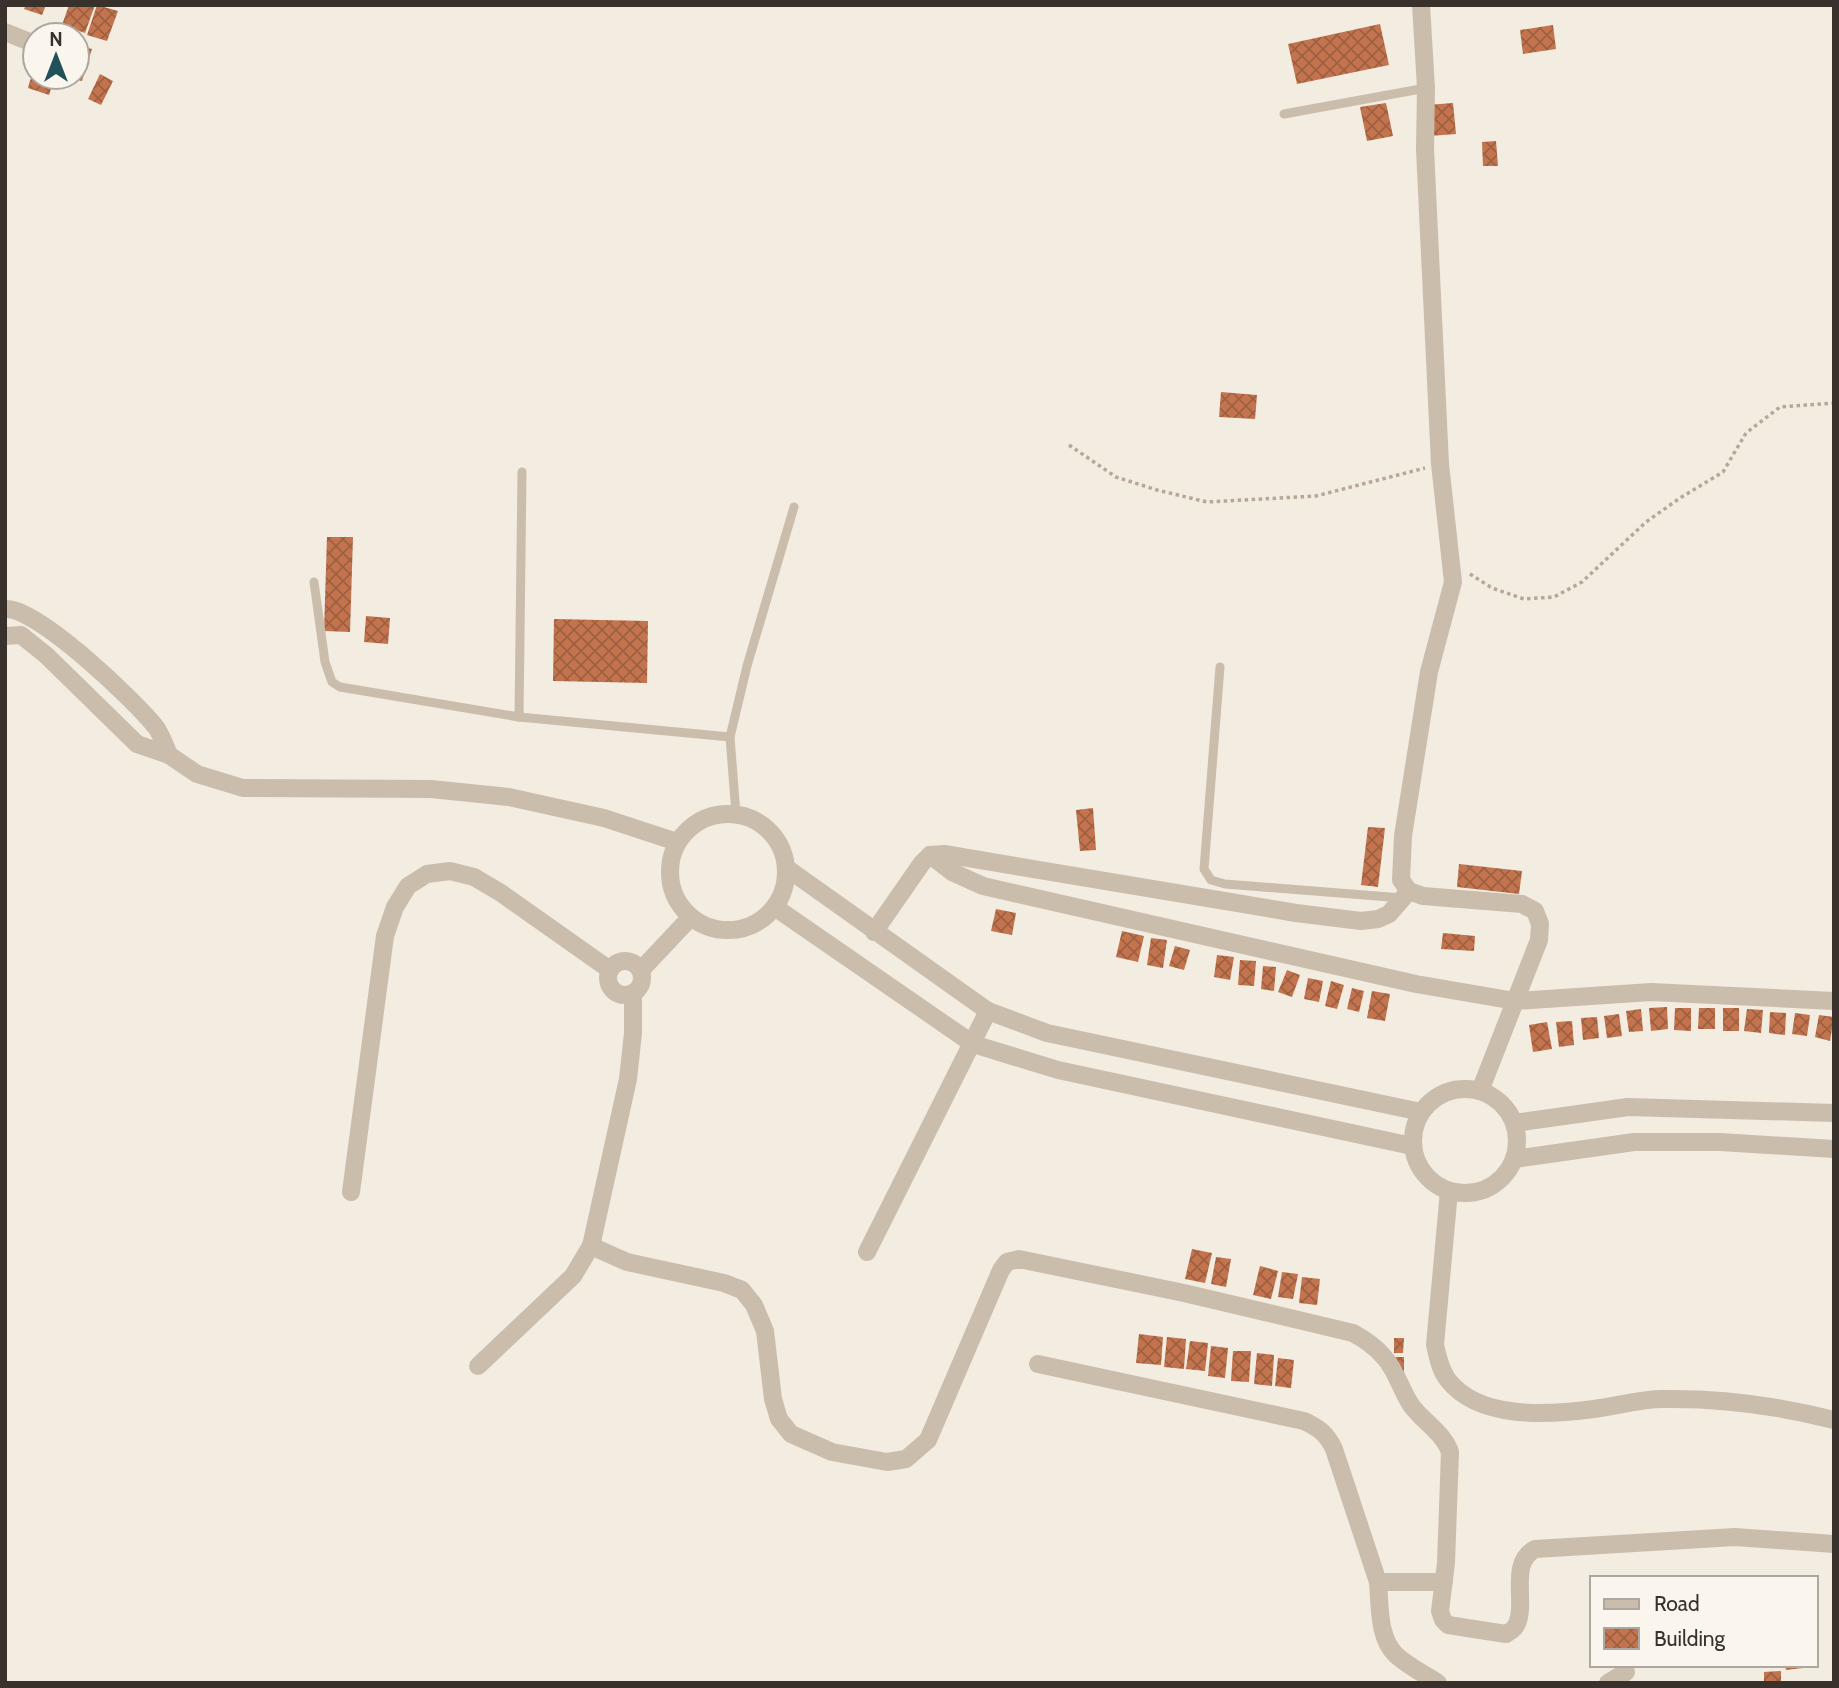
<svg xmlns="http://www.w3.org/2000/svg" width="1839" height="1688" font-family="Cabin,sans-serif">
  <defs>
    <pattern id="building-cross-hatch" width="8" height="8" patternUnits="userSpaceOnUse" patternTransform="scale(1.75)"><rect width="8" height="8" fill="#c3744e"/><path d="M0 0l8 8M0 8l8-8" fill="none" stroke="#9f6041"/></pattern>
  </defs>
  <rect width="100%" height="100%" fill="#f3ece1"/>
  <g fill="url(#building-cross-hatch)">
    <path d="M26,5H46L42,15L24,9Z"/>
    <path d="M69,5H95L85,33L62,25Z"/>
    <path d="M97,5L118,11L107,41L87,35Z"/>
    <path d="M1380,24L1389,65L1297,84L1288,44Z"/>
    <path d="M1553,25L1556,49L1523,54L1520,30Z"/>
    <path d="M77,45L92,49L82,81L71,78L77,77Z"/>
    <path d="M34,67L35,77H55L49,95L28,88Z"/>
    <path d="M100,74L113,81L101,105L88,99Z"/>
    <path d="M1386,103L1393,136L1367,141L1360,107Z"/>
    <path d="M1453,103L1456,134L1429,136L1427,105Z"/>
    <path d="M1496,141L1498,166H1483L1482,142Z"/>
    <path d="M1221,392L1257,395L1255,419L1219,417Z"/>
    <path d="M327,537H353L350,632L324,631Z"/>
    <path d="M366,616L390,618L388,644L364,642Z"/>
    <path d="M554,619L648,621L647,683L553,681Z"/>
    <path d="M1093,808L1096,850L1080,851L1076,810Z"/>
    <path d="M1368,827L1385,828L1378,887L1361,885Z"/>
    <path d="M1459,864L1522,871L1519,894L1457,887Z"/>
    <path d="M996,909L1016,913L1012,935L991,931Z"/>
    <path d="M1122,931L1144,936L1138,962L1116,957Z"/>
    <path d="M1443,933L1475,936L1474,951L1441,949Z"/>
    <path d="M1151,938L1167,940L1163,968L1147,965Z"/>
    <path d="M1175,946L1190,950L1184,970L1169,966Z"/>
    <path d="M1217,955L1234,957L1230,980L1214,977Z"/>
    <path d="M1240,960L1256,961L1254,986L1238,985Z"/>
    <path d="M1263,966L1276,967L1274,991L1261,989Z"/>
    <path d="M1287,970L1300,975L1292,997L1278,992Z"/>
    <path d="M1308,978L1323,981L1319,1002L1304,999Z"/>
    <path d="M1331,981L1344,985L1337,1009L1325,1006Z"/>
    <path d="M1352,988L1364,991L1359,1012L1347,1009Z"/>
    <path d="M1372,991L1390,994L1385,1021L1367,1018Z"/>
    <path d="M1667,1007L1668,1029L1651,1031L1649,1008Z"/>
    <path d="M1675,1008H1691V1031L1674,1030Z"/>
    <path d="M1699,1008H1715V1029H1698Z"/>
    <rect x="1723" y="1008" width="16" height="23"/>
    <path d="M1641,1009L1643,1031L1629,1032L1626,1011Z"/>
    <path d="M1747,1009L1763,1010L1761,1033L1744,1031Z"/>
    <path d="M1770,1012L1786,1013L1785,1035L1769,1033Z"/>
    <path d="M1795,1013L1810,1015L1807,1036L1792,1034Z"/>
    <path d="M1619,1014L1622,1036L1607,1038L1604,1016Z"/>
    <path d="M1819,1015L1834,1017L1830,1041L1815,1037Z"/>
    <path d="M1597,1017L1599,1038L1583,1040L1581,1018Z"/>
    <path d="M1572,1021L1574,1045L1559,1047L1556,1022Z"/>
    <path d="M1547,1022L1552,1049L1533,1052L1529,1025Z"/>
    <path d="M1192,1249L1212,1253L1205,1283L1185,1279Z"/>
    <path d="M1216,1257L1231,1259L1226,1287L1211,1284Z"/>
    <path d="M1260,1266L1278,1271L1271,1299L1253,1295Z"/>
    <path d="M1282,1272L1298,1274L1293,1299L1278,1297Z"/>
    <path d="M1302,1277L1320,1279L1317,1305L1299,1303Z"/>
    <path d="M1139,1334L1163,1337L1161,1365L1136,1363Z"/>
    <path d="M1167,1337L1186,1339L1184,1369L1164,1367Z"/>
    <path d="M1394,1338H1404L1403,1353H1394Z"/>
    <path d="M1190,1341L1208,1343L1205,1371L1186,1369Z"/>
    <path d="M1211,1346L1228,1348L1225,1378L1208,1376Z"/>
    <path d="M1233,1351H1251L1249,1382L1231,1381Z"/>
    <path d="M1257,1353L1274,1355L1272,1386L1254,1384Z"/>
    <path d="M1395,1357H1404V1374Z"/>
    <path d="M1278,1358L1294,1360L1291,1388L1275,1386Z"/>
    <path d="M1785,1665H1803V1668L1786,1670Z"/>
    <path d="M1781,1671V1683H1764V1672Z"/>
  </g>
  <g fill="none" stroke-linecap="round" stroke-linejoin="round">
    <g stroke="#b7a796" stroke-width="3.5" stroke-dasharray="3.5 3.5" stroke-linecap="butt">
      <path d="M1069,445L1116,477L1157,490L1207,502L1316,496L1425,468"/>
      <path d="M1470,574L1492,588L1524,599L1554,597L1582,582L1646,522L1680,498L1723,472L1746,433L1780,407L1834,403"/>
    </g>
    <g stroke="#cbbdac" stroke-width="9">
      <path d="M1284,114L1426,88"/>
      <path d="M314,582L325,662L332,682L340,687L519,717L730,737"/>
      <path d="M1220,667L1204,869L1211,880L1225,884L1402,898"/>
      <path d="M519,717L522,472"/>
      <path d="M736,814L730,737L747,666L794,507"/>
    </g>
    <g stroke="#cbbdac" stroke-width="18">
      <path d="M1421,5L1426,88L1425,149L1440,464L1453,582L1429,672L1403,836L1401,880L1409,891L1423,896L1522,904L1535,911L1540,924L1539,940L1480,1091"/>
      <path d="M5,32L35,44"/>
      <path d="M5,609C36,606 134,700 155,726C161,733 165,746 169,755"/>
      <path d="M5,636L21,635L46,655L137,744L169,755L197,774L243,788L431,789L509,797L604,818L677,842"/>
      <circle cx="728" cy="872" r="58"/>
      <path d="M930,855L952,872L983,886L1416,984L1515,1001L1651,992L1834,1001"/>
      <path d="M788,869L988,1011L1047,1033L1421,1112"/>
      <path d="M776,908L973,1044L1058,1070L1412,1146"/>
      <path d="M874,932L922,863L930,855L944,854L1296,913L1361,921L1378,919L1389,914L1409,891"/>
      <circle cx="625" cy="978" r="17"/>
      <path d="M641,970L690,918"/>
      <circle cx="1465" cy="1141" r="52"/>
      <path d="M1514,1123L1628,1107L1834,1113"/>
      <path d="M1514,1159L1634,1142H1720L1834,1149"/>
      <path d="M1449,1191L1435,1345C1438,1357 1440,1370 1448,1380C1479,1420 1549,1415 1594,1409C1617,1406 1641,1399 1663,1399C1721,1398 1779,1406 1834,1420"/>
      <path d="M351,1192L385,936L395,907L408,886L427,874L450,871L474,877L501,893L610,970"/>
      <path d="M591,1246L627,1262L724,1283L742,1290L754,1305L765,1331L773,1399L779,1419L791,1434L832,1452L887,1462L906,1459L928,1440L1001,1270L1007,1262L1019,1259L1184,1293L1353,1333C1366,1340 1375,1346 1384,1357C1396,1370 1401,1390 1411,1405C1423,1422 1443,1432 1450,1452L1446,1563L1440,1611L1443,1620L1448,1625L1506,1634C1509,1632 1513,1630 1515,1627C1529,1606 1507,1564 1535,1549L1735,1537L1834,1544"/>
      <path d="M867,1252L988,1011"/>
      <path d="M1038,1364L1304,1421C1319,1428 1327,1434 1334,1449L1378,1582H1444"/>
      <path d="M478,1366L573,1276L591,1246L628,1079L633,1033V993"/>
      <path d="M1378,1582C1380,1605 1378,1638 1396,1655C1408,1666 1424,1674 1438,1683"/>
      <path d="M1608,1683L1626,1672"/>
    </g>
  </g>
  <rect width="1839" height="1688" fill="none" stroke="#39312b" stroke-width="14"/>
  <rect x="1590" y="1576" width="228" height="91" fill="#faf5ed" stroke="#ada79f" stroke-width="2"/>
  <rect x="1604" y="1599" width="35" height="10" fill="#cbbdac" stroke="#ada79f" stroke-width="2"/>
  <text x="1654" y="1611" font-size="21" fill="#39312b">Road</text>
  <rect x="1604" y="1628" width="35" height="21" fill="url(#building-cross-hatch)" stroke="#ada79f" stroke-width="2"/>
  <text x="1654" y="1646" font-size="21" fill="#39312b">Building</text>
  <g transform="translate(56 56)"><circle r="33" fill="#faf5ed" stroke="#ada79f" stroke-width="2"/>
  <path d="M0-5L12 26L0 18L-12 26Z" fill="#21525a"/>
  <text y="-10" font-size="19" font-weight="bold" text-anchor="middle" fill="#39312b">N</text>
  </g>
</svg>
